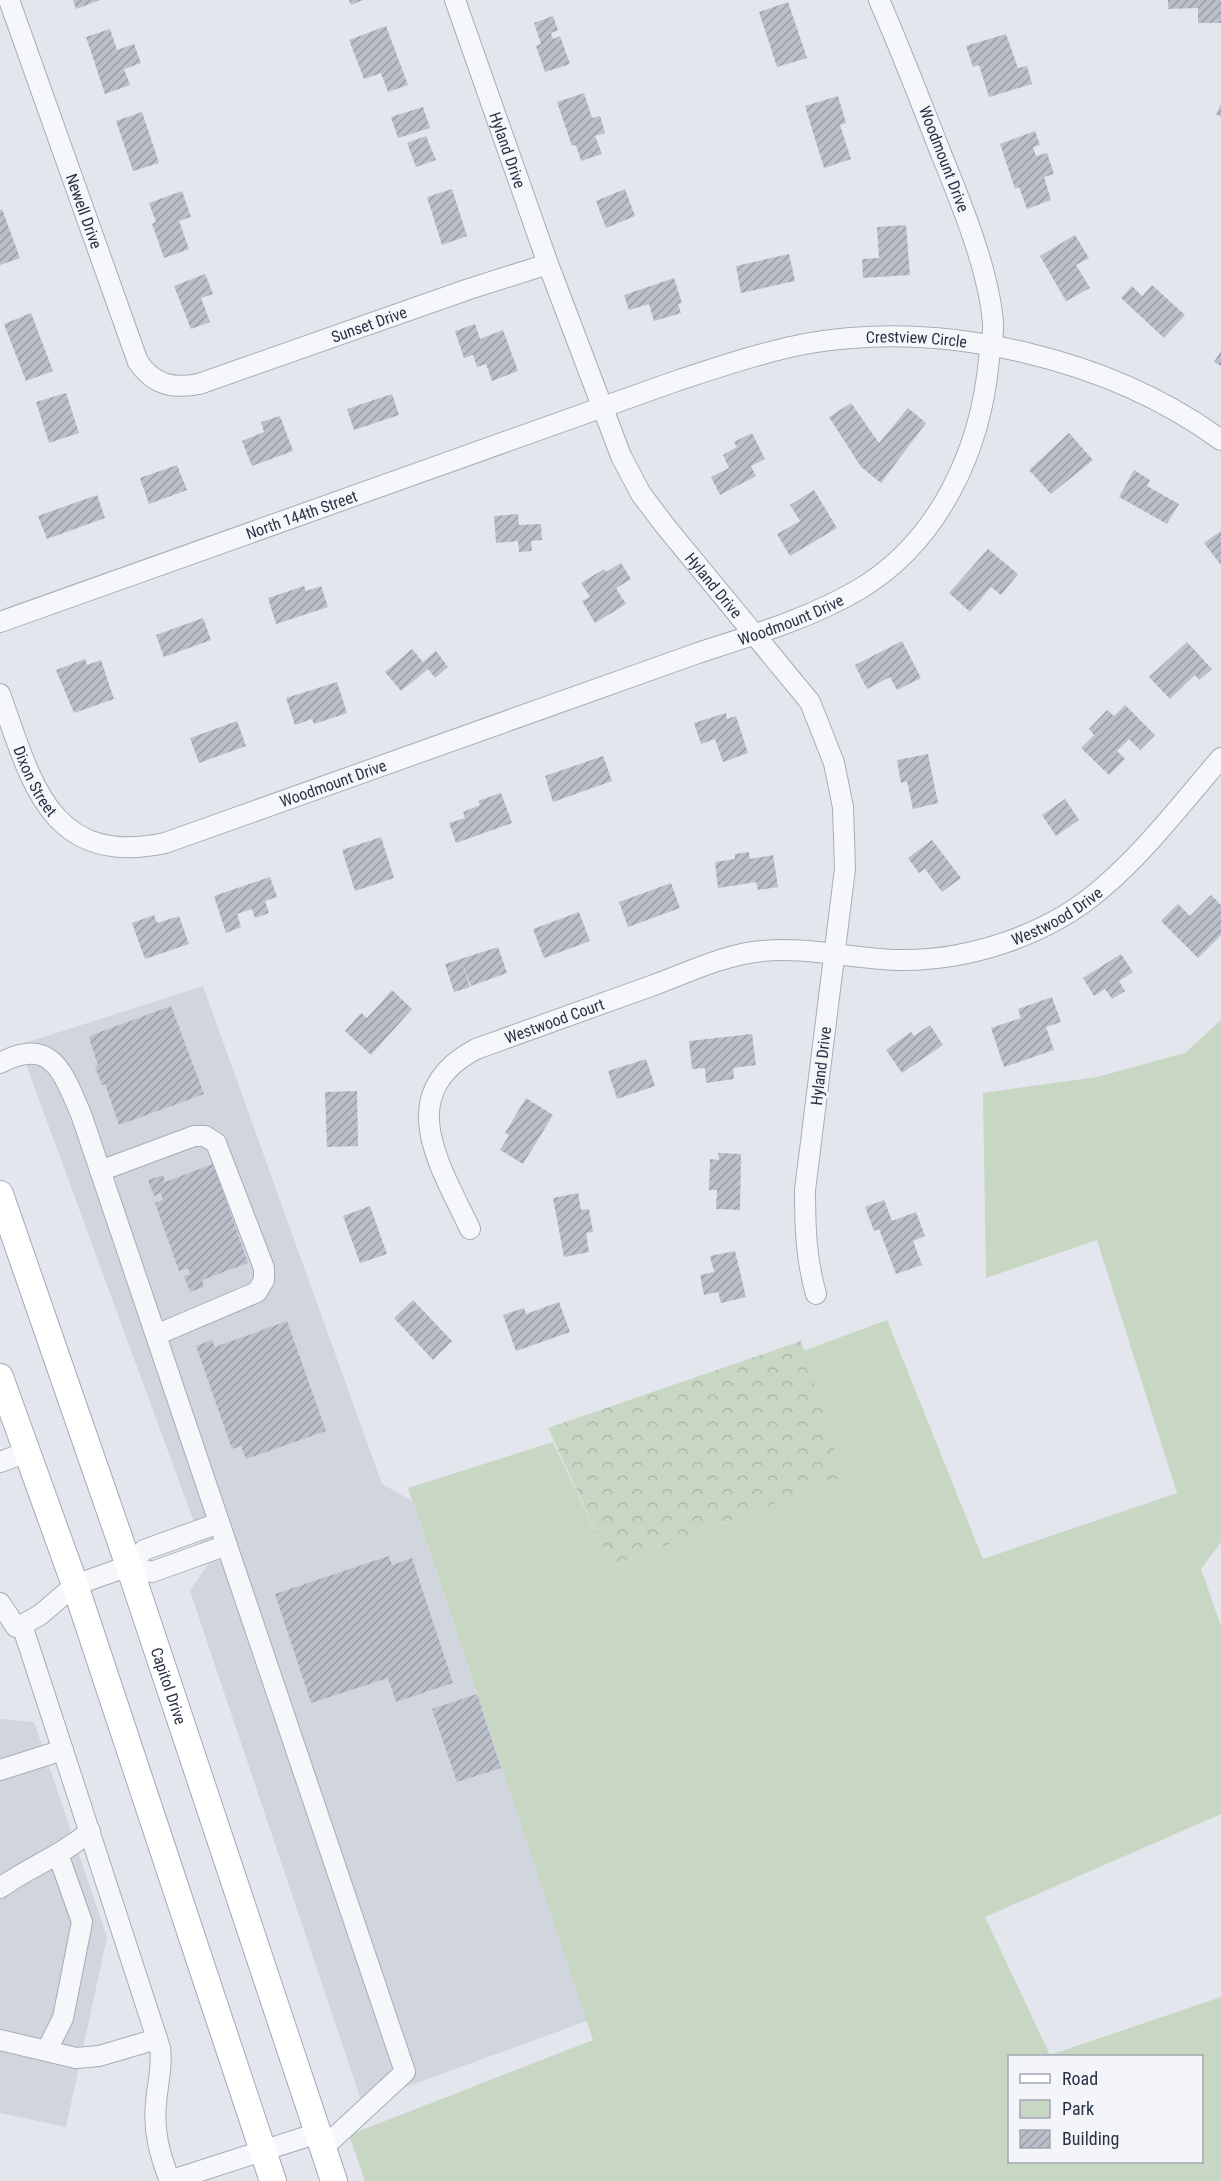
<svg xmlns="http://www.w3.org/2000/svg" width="1221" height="2181" font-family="'Roboto Condensed',sans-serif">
  <defs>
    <pattern id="forest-crowns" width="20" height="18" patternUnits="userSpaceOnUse" patternTransform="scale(1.5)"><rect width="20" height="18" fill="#c8d6c4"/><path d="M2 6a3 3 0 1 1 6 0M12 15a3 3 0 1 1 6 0" fill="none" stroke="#acb8aa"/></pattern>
    <pattern id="building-hatch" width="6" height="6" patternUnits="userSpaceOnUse" patternTransform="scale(1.5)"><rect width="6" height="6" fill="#babfca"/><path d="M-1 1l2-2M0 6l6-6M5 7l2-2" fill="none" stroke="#979ca6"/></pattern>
  </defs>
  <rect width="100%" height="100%" fill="#e3e6ec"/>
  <g fill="#d1d5de">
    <path d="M203,986L382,1484L412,1501L587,2021L362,2103L190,1591L209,1563L19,1045Z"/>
    <path d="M0,1719L34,1722L107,1937L66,2127L0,2113Z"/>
  </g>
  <path fill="#c8d6c4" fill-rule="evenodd" d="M1221,1020V1542L1201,1569L1221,1626V1814L985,1917L1050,2055L1221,1997V2181H365L349,2135L593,2040L408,1488L553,1442L612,1566L843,1477L803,1351L887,1320L983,1559L1177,1493L1097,1240L986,1278L983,1093L1097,1077L1185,1053ZM1010,2056H1202V2162H1010Z"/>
  <path fill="url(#forest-crowns)" d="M801,1341L843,1477L612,1566L548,1428Z"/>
  <g fill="url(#building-hatch)">
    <path d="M73,0H100L76,9Z"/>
    <path d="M349,0H363L351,5Z"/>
    <path d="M1168,0H1221V23H1198V8L1168,9Z"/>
    <path d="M788,2L807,58L777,67L759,12Z"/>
    <path d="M553,16L558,30L551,33L553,39L560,36L570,64L545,72L536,46L541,44L534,23Z"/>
    <path d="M386,26L408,85L388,92L381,73L364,79L349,40Z"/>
    <path d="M110,29L117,50L134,44L141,63L124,69L130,85L105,94L86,37Z"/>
    <path d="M1006,34L1018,68L1027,66L1032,84L989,97L979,65L973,67L966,46Z"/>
    <path d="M584,93L592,118L600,116L605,133L595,136L602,154L581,161L576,145L572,146L557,102Z"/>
    <path d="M838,96L846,123L840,125L851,159L824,168L805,106Z"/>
    <path d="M1221,104V117L1216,114Z"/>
    <path d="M423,107L430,128L398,138L391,117Z"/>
    <path d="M142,112L159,163L133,171L116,121Z"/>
    <path d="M1035,131L1040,145L1033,147L1036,156L1047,153L1054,174L1044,177L1051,200L1027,209L1019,187L1015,189L1000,144Z"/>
    <path d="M426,136L436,160L416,167L407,143Z"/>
    <path d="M452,189L467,236L442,245L427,197Z"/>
    <path d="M625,189L635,216L606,228L596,201Z"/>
    <path d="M182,191L191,217L179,221L189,249L164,258L152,224L156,222L149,203Z"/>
    <path d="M2,209L20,258L0,265V210Z"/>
    <path d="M906,225L910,275L863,278L862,259L879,258L877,227Z"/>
    <path d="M1075,235L1089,258L1076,265L1090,288L1066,301L1040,256Z"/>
    <path d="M789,254L795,281L741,293L736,266Z"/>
    <path d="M205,274L213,294L201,298L210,322L191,329L174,286Z"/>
    <path d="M674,278L682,303L678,304L681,313L654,321L649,304L629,310L624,295Z"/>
    <path d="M1152,285L1185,315L1164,338L1121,298L1132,286L1142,296Z"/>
    <path d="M31,313L53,371L26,381L4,324Z"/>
    <path d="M475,324L480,339L503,330L518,371L492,381L486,364L477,367L473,355L464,358L455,331Z"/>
    <path d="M1221,351V366L1214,362Z"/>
    <path d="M66,393L79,433L49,443L36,402Z"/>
    <path d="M392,394L399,415L354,430L347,409Z"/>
    <path d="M851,403L879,443L908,408L926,423L881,483L861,467L829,417Z"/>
    <path d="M280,416L293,451L252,466L242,441L264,432L261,422Z"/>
    <path d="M752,433L765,459L751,466L756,476L720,495L711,477L729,468L723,455L737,447L734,442Z"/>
    <path d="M1069,433L1093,460L1051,494L1029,470Z"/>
    <path d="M177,465L187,490L149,504L140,478Z"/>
    <path d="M1134,470L1150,480L1147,486L1179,504L1167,524L1119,497Z"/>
    <path d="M814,490L837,528L790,556L777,534L800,521L790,505Z"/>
    <path d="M97,495L105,518L47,539L38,516Z"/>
    <path d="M518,514L519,525L541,524L542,540L531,541L532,551L519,552L518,541L496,543L494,516Z"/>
    <path d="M1221,531V565L1204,543Z"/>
    <path d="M988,549L1018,574L1001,595L991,587L970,612L949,593Z"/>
    <path d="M621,563L631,579L616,588L626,604L595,623L582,601L590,597L581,583L604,569L606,572Z"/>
    <path d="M304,586L306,591L321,586L328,607L276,624L268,598Z"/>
    <path d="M203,618L211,640L164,657L156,635Z"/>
    <path d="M902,641L921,678L897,690L890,677L867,689L855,665Z"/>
    <path d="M1187,642L1212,669L1199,680L1195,675L1170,699L1149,677Z"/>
    <path d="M412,649L423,662L436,651L448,667L435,678L428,669L401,691L385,672Z"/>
    <path d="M85,659L87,665L101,660L114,699L74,713L56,670Z"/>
    <path d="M337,682L347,713L314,724L312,719L295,725L286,698Z"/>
    <path d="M1125,705L1155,735L1140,750L1129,739L1117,751L1125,759L1109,775L1081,748L1094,735L1089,729L1107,710L1114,716Z"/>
    <path d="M726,713L727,719L736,716L748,753L723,762L715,739L701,744L694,723Z"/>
    <path d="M237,721L246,746L199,763L190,738Z"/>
    <path d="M928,754L938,803L913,809L907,781L901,783L897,760Z"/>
    <path d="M603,756L612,781L553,802L545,776Z"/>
    <path d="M501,793L512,823L456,843L449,823L465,818L463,812L480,805L478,801Z"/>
    <path d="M1065,799L1079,820L1056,836L1042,815Z"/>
    <path d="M381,837L394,878L355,891L342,850Z"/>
    <path d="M932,840L961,878L942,892L925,869L919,873L908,858Z"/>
    <path d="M749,852L750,859L773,855L778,887L758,890L756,882L718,888L715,862L735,859V854Z"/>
    <path d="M270,877L277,897L265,901L269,913L255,918L252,909L237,914L241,927L226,933L214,896Z"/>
    <path d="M671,883L680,908L628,927L619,902Z"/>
    <path d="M1211,895L1221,905V935L1198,958L1161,921L1178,904L1190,916Z"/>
    <path d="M579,912L590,941L544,958L533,929Z"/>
    <path d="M154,915L157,923L179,916L189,944L145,959L132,923Z"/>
    <path d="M498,947L507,973L471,986L462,963L470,987L454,992L445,964Z"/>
    <path d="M1121,954L1133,972L1119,981L1125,991L1112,999L1105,989L1094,996L1083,978Z"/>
    <path d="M392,990L412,1009L371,1055L345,1031L361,1013L367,1018Z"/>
    <path d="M1052,997L1061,1022L1046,1027L1054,1050L1004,1067L991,1028L1021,1018L1018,1009Z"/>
    <path d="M171,1006L204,1094L119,1125L105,1084L102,1085L95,1066L98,1065L89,1038L92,1035Z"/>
    <path d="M930,1025L943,1045L902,1073L886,1050L911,1032L914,1036Z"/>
    <path d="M752,1034L756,1065L733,1068L734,1079L706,1083L705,1068L692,1069L689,1041Z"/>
    <path d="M646,1059L655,1086L617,1099L608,1071Z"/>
    <path d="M357,1091L358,1146L327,1147L325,1092Z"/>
    <path d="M526,1098L553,1115L523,1164L500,1150L509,1135L505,1133Z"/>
    <path d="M718,1153L741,1154L740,1210L716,1209L717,1190H709L710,1159L719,1160Z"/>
    <path d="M213,1164L248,1263L202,1280L204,1287L190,1292L184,1276L190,1274L188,1268L179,1271L155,1203L163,1200L161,1193L154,1196L148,1180L163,1175L165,1182Z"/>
    <path d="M578,1193L581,1210L589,1209L593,1232L586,1233L589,1252L564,1257L553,1198Z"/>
    <path d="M884,1200L892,1221L916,1212L925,1236L913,1241L922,1265L896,1274L879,1229L874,1231L865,1207Z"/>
    <path d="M370,1206L387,1254L360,1263L343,1216Z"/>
    <path d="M735,1251L746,1297L721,1303L718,1292L704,1295L700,1275L714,1272L710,1256Z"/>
    <path d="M413,1300L452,1341L433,1360L394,1318Z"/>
    <path d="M559,1302L570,1332L516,1351L503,1315L524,1308L526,1314Z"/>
    <path d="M287,1321L326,1431L246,1459L241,1446L232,1449L196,1346L212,1340L215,1347Z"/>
    <path d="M389,1556L392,1565L412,1558L453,1683L396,1702L388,1678L311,1703L275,1594Z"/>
    <path d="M477,1694L501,1768L457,1782L432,1709Z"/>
  </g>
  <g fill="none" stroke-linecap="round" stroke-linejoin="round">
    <g stroke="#a7adb7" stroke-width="22">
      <g id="minor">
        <path id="s1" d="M9,0L138,362C154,385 173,389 199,384L469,289L548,264"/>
        <path id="s2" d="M455,0L548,264L621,456L641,494L666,527L810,702L834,763L843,807L845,869L805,1190C805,1227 806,1259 816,1294"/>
        <path id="s3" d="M0,622L679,380C722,366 766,351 810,343C946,320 1110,359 1221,440"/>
        <path id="s4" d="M0,694C31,780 49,868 165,843L698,653C753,635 808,619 858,590C939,542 981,450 989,359C990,348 994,335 993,323C989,270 960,200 940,151C920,100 901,50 879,0"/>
        <path d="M0,1063C53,1035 63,1074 81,1114L405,2072L323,2148"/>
        <path d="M100,1171L194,1136H205L216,1143L264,1268V1280L257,1292L156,1335"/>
        <path id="s5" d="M470,1229C440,1165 392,1094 476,1049C534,1028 592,1007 651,986C684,974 719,957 754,952C803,945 851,959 899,960C969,961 1048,935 1101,889C1146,851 1183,802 1221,758"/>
        <path d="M0,1462L27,1452"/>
        <path d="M129,1566L152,1572L227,1545"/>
        <path d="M0,1603L16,1627"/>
        <path d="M0,1770L63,1750"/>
        <path d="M0,1888C29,1867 63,1855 90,1831"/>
        <path d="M0,2040L76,2058L99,2056L157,2039"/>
        <path d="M47,2050L63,2018L82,1922L58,1854"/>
        <path d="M169,2181L318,2133"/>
        <path d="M170,2181C160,2155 153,2132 156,2104C157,2085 163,2067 160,2048L22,1625L40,1615L75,1585L129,1566L144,1550L219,1523"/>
      </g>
    </g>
    <g stroke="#a1aab8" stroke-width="28">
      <g id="major">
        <path id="s6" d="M0,1194L129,1566L334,2181"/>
        <path d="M0,1377L75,1585L273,2181"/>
      </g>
    </g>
    <use href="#minor" stroke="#f6f7fa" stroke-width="20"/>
    <use href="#major" stroke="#fff" stroke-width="26"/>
  </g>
  <g text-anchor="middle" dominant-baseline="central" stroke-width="5" stroke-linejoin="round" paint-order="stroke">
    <g font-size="16" fill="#293345" stroke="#f3f5f9">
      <text stroke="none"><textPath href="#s2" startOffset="159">Hyland Drive</textPath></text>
      <text transform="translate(944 159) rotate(69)">Woodmount Drive</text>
      <text stroke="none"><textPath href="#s1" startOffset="224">Newell Drive</textPath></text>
      <text stroke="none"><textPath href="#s1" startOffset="634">Sunset Drive</textPath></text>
      <text stroke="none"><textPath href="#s3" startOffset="964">Crestview Circle</textPath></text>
      <text stroke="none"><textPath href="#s3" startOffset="320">North 144th Street</textPath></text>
      <text stroke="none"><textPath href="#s2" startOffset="645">Hyland Drive</textPath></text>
      <text stroke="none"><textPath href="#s4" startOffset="918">Woodmount Drive</textPath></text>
      <text stroke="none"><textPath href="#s4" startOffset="94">Dixon Street</textPath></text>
      <text stroke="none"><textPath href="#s4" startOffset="432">Woodmount Drive</textPath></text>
      <text stroke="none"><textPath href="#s5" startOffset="814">Westwood Drive</textPath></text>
      <text stroke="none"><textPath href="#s5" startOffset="291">Westwood Court</textPath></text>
      <text transform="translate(821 1066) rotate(-83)">Hyland Drive</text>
      <text stroke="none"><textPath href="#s6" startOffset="520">Capitol Drive</textPath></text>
    </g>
  </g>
  <rect x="1008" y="2055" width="195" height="108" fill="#f3f5f9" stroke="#a2a7b1" stroke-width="1.5"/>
  <rect x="1020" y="2074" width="30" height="9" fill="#ffffff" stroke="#a2a7b1" stroke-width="1.5"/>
  <text x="1062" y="2085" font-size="18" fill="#293345">Road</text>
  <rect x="1020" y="2100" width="30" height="18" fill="#c8d6c4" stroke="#a2a7b1" stroke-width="1.5"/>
  <text x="1062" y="2115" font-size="18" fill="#293345">Park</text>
  <rect x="1020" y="2130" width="30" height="18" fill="url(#building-hatch)" stroke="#a2a7b1" stroke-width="1.5"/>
  <text x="1062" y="2145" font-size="18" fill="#293345">Building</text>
</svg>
